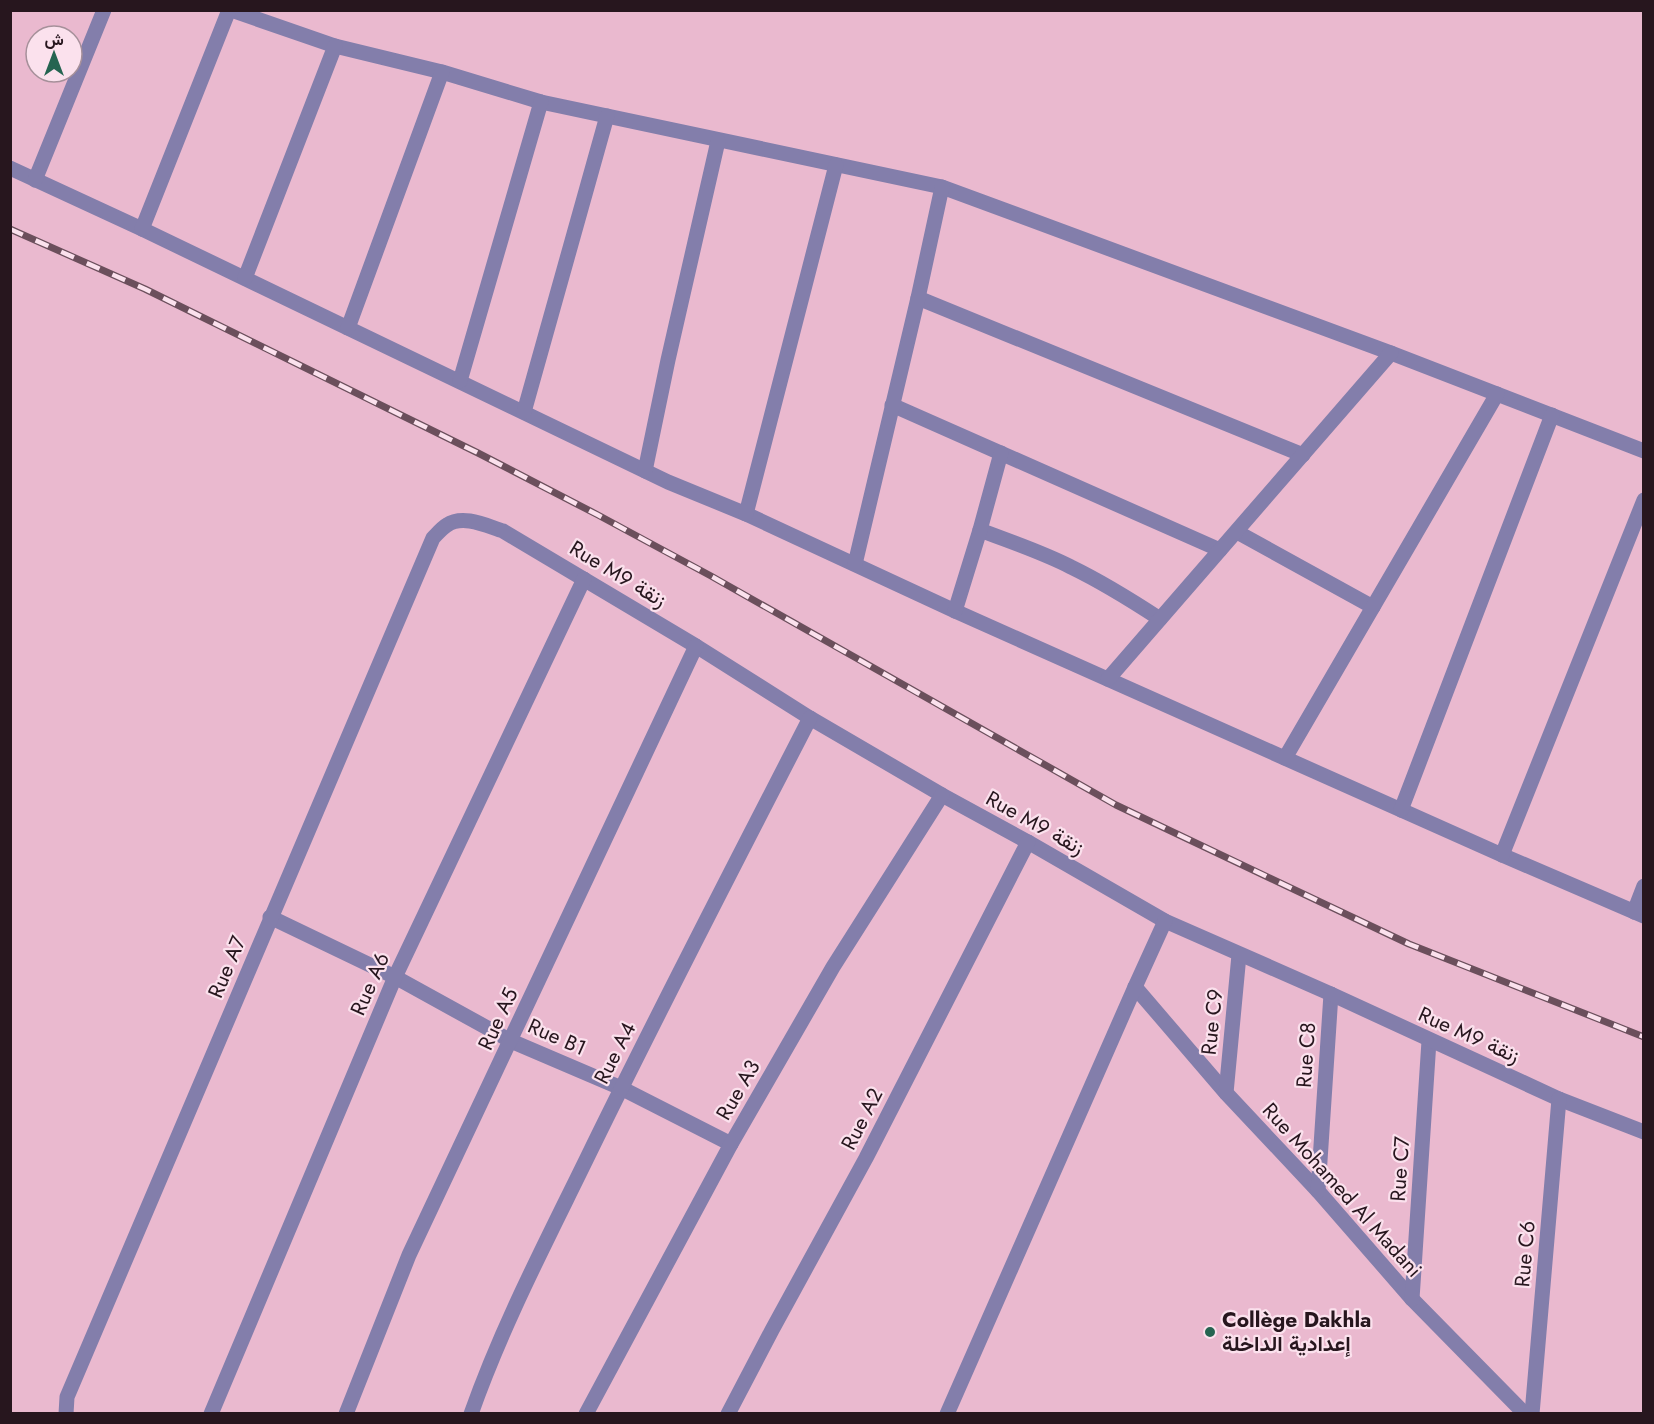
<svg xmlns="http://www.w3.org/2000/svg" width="1654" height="1424" font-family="Jost,Vazirmatn,sans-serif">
  <rect width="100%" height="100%" fill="#eab9cf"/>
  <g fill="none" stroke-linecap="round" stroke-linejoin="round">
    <g stroke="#837eab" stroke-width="15">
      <path d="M231,10L335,46L442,72L541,102L942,187L1391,353L1644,451"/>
      <path d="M10,168L142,229L668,482L746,514L955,611L1502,855L1644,916"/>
      <path d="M35,180L104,10"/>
      <path d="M142,229L229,10"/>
      <path d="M245,278L335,46"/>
      <path d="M918,298L1303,455"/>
      <path d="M348,328L442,72"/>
      <path d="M460,381L541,102"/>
      <path d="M892,405L1220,550"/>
      <path d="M524,412L607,116"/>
      <path d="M645,471L668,360L718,141"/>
      <path d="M746,514L836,165"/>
      <path d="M980,530C1011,542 1042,552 1071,567C1102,582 1131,600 1160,619"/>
      <path d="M1237,532L1373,607"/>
      <path d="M855,564L918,298L942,187"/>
      <path d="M955,611L980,530L1001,453"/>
      <path d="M1108,679L1391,353"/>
      <path d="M1285,758L1497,394"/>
      <path d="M1401,810L1552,415"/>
      <path d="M1502,855L1644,500"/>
      <path d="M1634,912L1644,886"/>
      <path d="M270,917L395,977L511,1041L621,1088L731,1144"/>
      <path d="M1135,987L1226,1093L1318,1191L1412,1299L1525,1414"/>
      <path d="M1226,1093L1239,955"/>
      <path d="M1318,1191L1331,994"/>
      <path d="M1412,1299L1429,1041"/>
      <path d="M66,1414L67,1397L433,538C437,534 442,528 447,525C463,514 487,526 503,531L696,646L810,718L942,795L1028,842L1165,921L1331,994L1559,1099L1644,1132"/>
      <path d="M211,1414L395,977L584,579"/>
      <path d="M346,1414L409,1255L696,646"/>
      <path d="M471,1414C502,1326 546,1242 587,1158C659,1010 735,864 810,718"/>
      <path d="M586,1414L731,1144L833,967L942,795"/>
      <path d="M728,1414L772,1330L866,1158L1028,842"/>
      <path d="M947,1414L1135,987L1165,921"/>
      <path d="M1532,1414L1559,1099"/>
    </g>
    <g stroke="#6b4f5c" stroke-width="7">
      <path id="rail" d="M10,229L145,289L478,453L598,515L711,576L1116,805L1409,944L1644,1037"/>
    </g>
    <use href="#rail" stroke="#fbe1ed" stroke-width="4.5" stroke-dasharray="14" stroke-linecap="butt"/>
  </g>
  <circle fill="#256451" stroke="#fbe1ed" stroke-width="2" cx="1210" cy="1332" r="6"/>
  <g text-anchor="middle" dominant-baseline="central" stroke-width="4.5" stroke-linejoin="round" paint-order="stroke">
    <g font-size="21" fill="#27161e" stroke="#fbe1ed">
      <text transform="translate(618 574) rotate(31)">Rue M9 زنقة</text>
      <text transform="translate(1035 823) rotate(29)">Rue M9 زنقة</text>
      <text transform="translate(227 967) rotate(-67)">Rue A7</text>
      <text transform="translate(370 984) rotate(-66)">Rue A6</text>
      <text transform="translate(498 1019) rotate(-65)">Rue A5</text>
      <text transform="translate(1212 1022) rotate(-84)">Rue C9</text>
      <text transform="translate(1469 1035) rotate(24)">Rue M9 زنقة</text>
      <text transform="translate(557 1037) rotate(24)">Rue B1</text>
      <text transform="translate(615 1053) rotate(-63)">Rue A4</text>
      <text transform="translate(1306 1055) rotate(-86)">Rue C8</text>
      <text transform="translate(738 1090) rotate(-60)">Rue A3</text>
      <text transform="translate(862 1119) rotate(-63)">Rue A2</text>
      <text transform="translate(1400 1169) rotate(-86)">Rue C7</text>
      <text transform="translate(1342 1190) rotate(48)">Rue Mohamed Al Madani</text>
      <text transform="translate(1525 1254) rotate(-85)">Rue C6</text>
    </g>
    <g font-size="21" font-weight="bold" fill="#27161e" stroke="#fbe1ed" text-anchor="start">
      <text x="1222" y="1320">Collège Dakhla<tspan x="1222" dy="24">إعدادية الداخلة</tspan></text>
    </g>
  </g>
  <rect width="1654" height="1424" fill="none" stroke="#27161e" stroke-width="24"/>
  <g transform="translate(54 54)"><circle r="28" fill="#fbe1ed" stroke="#a6909a" stroke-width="1.5"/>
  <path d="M0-4.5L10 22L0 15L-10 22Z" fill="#256451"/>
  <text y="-9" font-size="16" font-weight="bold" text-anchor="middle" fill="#27161e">ش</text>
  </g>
</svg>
